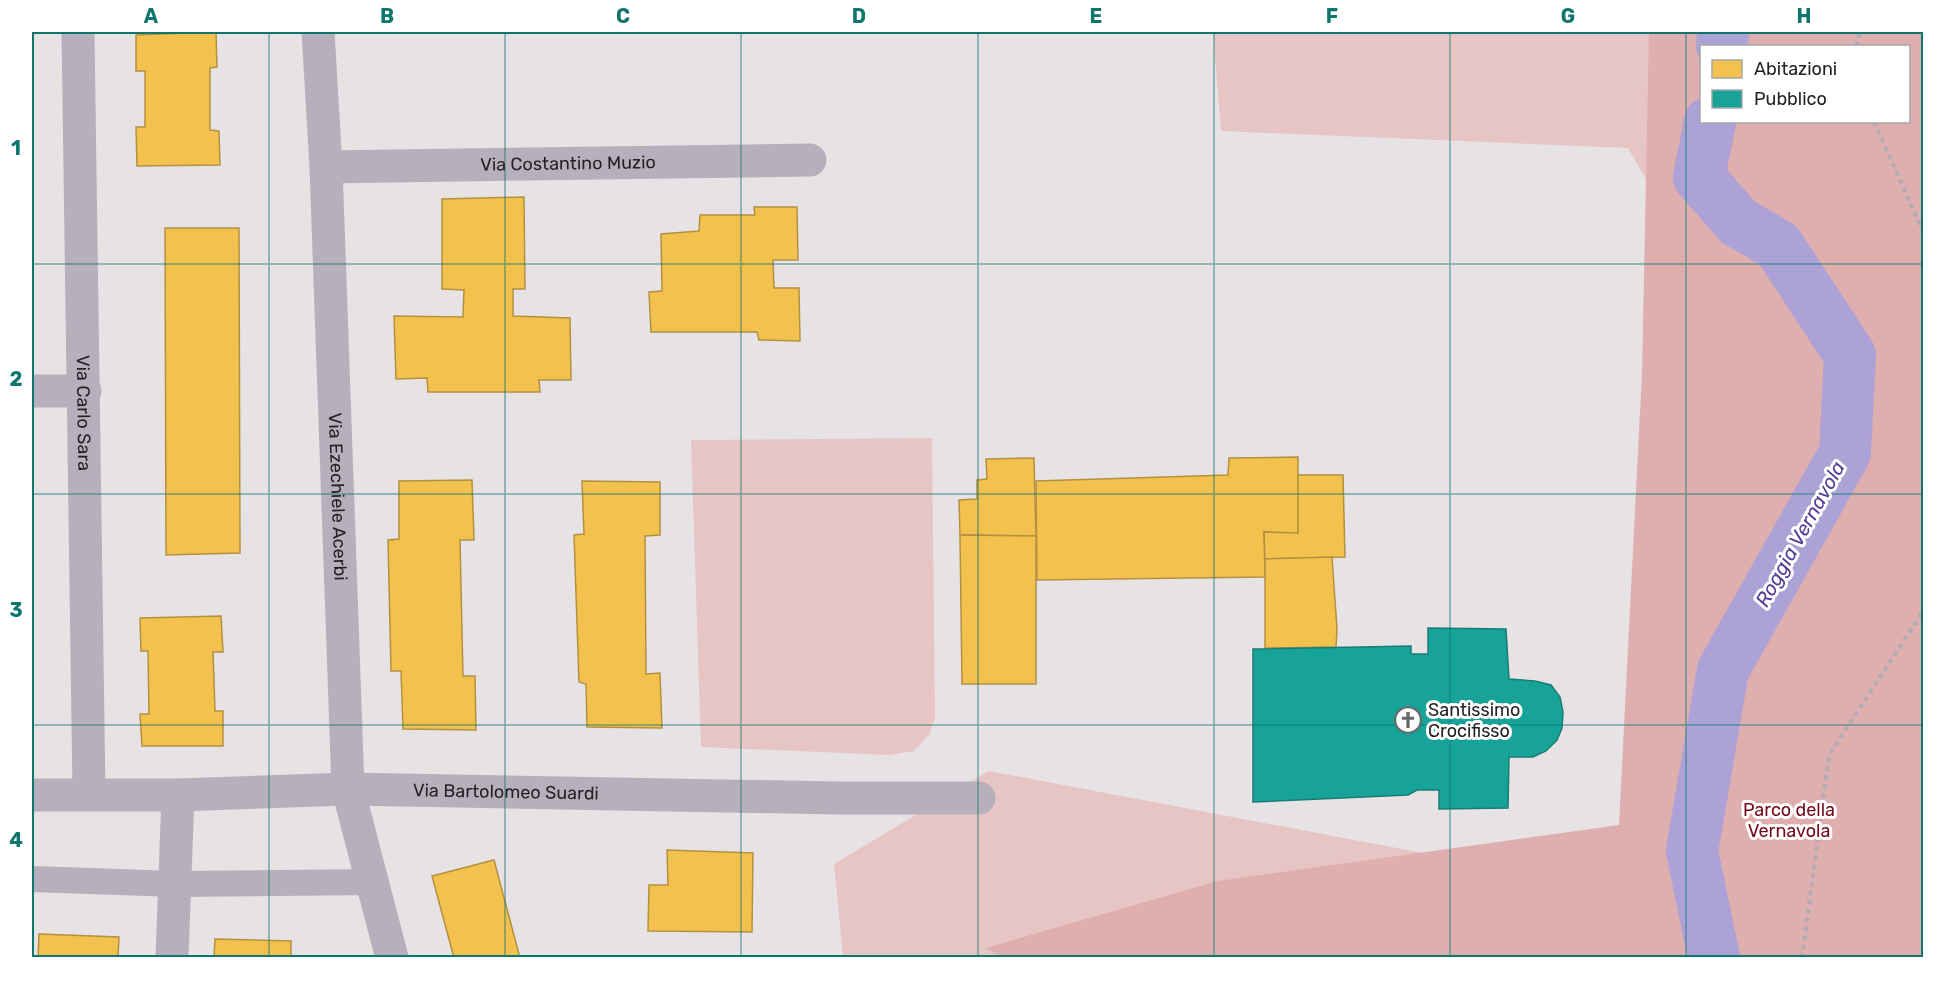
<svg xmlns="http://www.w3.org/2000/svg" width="1955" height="989" font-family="Rubik,sans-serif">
  <rect width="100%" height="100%" fill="#e7e3e5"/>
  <g fill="#e7c5c5" fill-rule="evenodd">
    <path d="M1213,32H1923V957H843L834,864L989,771L1566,880L1651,833L1696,266L1628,148L1221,131ZM1702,46H1908V122H1702Z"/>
    <path d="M932,438L935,718L929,735L914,751L889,755L701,747L691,440Z"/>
  </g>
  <path fill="#dfaeaf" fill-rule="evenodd" d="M1649,32H1923V957L1003,958L986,948L1218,881L1619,825L1642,373ZM1702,46H1908V122H1702Z"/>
  <g fill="#f2c14e" stroke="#b49141" stroke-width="1.5">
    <path d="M216,32L217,67L210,68V130L219,131L220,165L137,166L136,127H145V71H136V35Z"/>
    <path d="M524,197L525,289H513V316L570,318L571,380H539L540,392H428L427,378L396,379L394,316L463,317L464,290L442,289V199Z"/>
    <path d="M754,207H797L798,260H773L774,288H799L800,341L759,340L757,332H651L649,292L662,291L661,234L699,231L700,215H755Z"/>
    <path d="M165,228H239L240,553L166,555Z"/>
    <path d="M1298,457V533L1264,532L1265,577L1037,580L1036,481L1228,475L1229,458Z"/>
    <path d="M1034,458L1036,536L960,535L959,500L977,499V480L987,479L986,459Z"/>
    <path d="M1298,475H1343L1345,557L1265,559L1264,532L1298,533Z"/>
    <path d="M472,480L474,540H460L463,676H475L476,730L403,729L401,671H391L388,540L399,539V481Z"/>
    <path d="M582,481L660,482V535L645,536L646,674L660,673L662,728L587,727L586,684L579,682L574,535L584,534Z"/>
    <path d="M960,535L1036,536V684H962Z"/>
    <path d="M1332,557L1337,629L1336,647L1265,648V559Z"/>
    <path d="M221,616L223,652H213L214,680L215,711H223V746H142L140,714H149L148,651H141L140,618Z"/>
    <path d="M667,850L753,853L752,932L648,931L649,885H668Z"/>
    <path d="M494,860L520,958H454L432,876Z"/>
    <path d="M39,934L119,937L118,958H38Z"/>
    <path d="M215,939L291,941V958H214Z"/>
  </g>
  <path fill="#17a398" stroke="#1b7c75" stroke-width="1.5" d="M1428,628L1506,629L1509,679L1535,681L1551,685L1560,697L1563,712L1562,728L1557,740L1546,751L1533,757H1509L1508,808L1439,809V790H1417L1408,795L1253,802V649L1411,646V654H1428Z"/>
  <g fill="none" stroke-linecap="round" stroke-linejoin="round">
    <g stroke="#aca2d6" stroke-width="52">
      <path d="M1722,46L1723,32"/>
      <path d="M1710,122L1699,177L1738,222L1778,245L1850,355L1845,453L1723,670L1692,851L1714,958"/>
    </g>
    <g stroke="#b1abb4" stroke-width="4" stroke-dasharray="4.5 4.5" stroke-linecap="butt">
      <path d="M1856,46L1860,32"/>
      <path d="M1874,122L1924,234"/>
      <path d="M1802,958L1829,755L1924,610"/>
    </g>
    <path stroke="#b8afbd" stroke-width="26" d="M32,879L175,884L373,882"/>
    <g stroke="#b8afbd" stroke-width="33">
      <path id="s1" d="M78,32L89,794"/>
      <path id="s2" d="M318,32L326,167L348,789L392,958"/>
      <path id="s3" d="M326,167L810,160"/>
      <path d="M32,391H85"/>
      <path id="s4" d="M32,795H178L348,789L837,798H979"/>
      <path d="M172,958L178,795"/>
    </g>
  </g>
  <path fill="none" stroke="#0f766e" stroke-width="1.5" stroke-opacity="0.55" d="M269,32V958M505,32V958M741,32V958M978,32V958M1214,32V958M1450,32V958M1686,32V958M32,264H1924M32,494H1924M32,725H1924"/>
  <defs>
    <g id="church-ring" transform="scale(1.35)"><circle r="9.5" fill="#fff" stroke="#686667" stroke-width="1.5"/><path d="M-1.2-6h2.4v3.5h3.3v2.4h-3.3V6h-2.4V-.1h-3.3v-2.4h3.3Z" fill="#686667"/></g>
  </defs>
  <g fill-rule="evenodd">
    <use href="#church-ring" x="1408" y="720"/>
  </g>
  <g text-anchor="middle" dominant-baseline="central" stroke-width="6" stroke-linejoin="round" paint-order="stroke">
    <g font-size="18" fill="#242223" stroke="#fff">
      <text stroke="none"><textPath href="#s3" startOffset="242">Via Costantino Muzio</textPath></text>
      <text stroke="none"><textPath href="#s1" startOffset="381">Via Carlo Sara</textPath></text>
      <text stroke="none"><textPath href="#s2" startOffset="465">Via Ezechiele Acerbi</textPath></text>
      <text stroke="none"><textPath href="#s4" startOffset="474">Via Bartolomeo Suardi</textPath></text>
    </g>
    <g font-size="18" fill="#242223" stroke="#fff" text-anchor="start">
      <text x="1428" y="710">Santissimo<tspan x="1428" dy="21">Crocifisso</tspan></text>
    </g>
    <g font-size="18" fill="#74081b" stroke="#fff">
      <text x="1789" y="810">Parco della<tspan x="1789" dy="21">Vernavola</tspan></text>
    </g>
    <g font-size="20" font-style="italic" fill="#543d95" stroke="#fff">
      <text transform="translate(1800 534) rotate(-61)">Roggia Vernavola</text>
    </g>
  </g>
  <rect width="1955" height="989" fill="none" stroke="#ffffff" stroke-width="66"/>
  <rect x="1700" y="45" width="210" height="78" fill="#ffffff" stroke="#a7a7a7" stroke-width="1.5"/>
  <rect x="1712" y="60" width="30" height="18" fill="#f2c14e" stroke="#a7a7a7" stroke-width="1.5"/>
  <text x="1754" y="75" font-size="18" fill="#242223">Abitazioni</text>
  <rect x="1712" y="90" width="30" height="18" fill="#17a398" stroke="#a7a7a7" stroke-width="1.5"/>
  <text x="1754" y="105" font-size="18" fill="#242223">Pubblico</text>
  <rect x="33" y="33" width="1889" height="923" fill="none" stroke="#0f766e" stroke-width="2"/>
  <g font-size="20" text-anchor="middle" font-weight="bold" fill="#0f766e">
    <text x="151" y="23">A</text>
    <text x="387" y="23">B</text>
    <text x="623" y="23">C</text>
    <text x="859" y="23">D</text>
    <text x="1096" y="23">E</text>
    <text x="1332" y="23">F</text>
    <text x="1568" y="23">G</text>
    <text x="1804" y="23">H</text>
    <text x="16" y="155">1</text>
    <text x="16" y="386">2</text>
    <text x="16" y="617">3</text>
    <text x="16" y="847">4</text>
  </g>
</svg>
